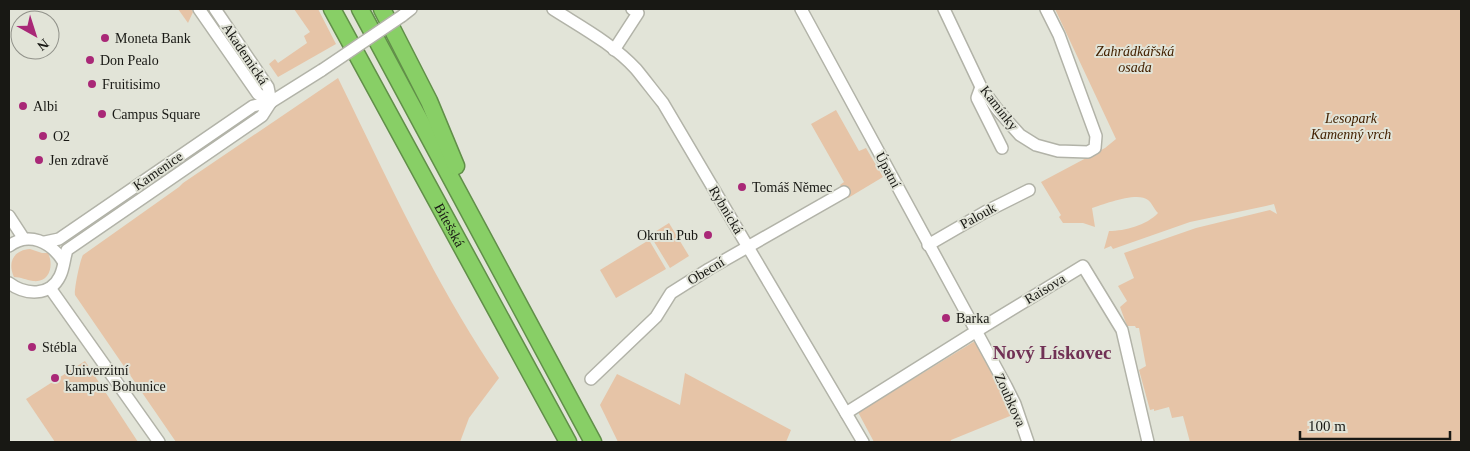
<svg xmlns="http://www.w3.org/2000/svg" width="1470" height="451" font-family="'Times New Roman',serif">
  <rect width="100%" height="100%" fill="#e2e4d8"/>
  <g fill="#e6c4a7">
    <path d="M178,9H191L193,12L188,23Z"/>
    <path d="M294,9H318L336,44L278,77L269,64L275,59L278,63L307,43L304,36L310,32Z"/>
    <path d="M1055,9H1461V442H1190L1183,416L1172,418L1169,407L1154,411V409L1150,410L1139,370L1146,366L1139,328H1136L1135,326H1127L1120,307L1127,301L1118,286L1134,278L1124,253L1196,228L1270,210L1277,214L1274,204L1266,206L1190,222L1113,249L1111,246L1104,249L1109,231C1125,231 1147,225 1158,213C1154,209 1152,203 1148,200C1138,191 1104,204 1092,208L1095,227L1083,223H1063L1059,217L1061,215L1041,182L1105,148L1116,139Z"/>
    <path d="M338,78C388,180 435,284 499,378L469,418L460,442H176L75,295C74,290 80,260 83,255L179,187L183,183Z"/>
    <path d="M836,110L859,151L866,148L883,177L848,198L840,185L844,182L811,124Z"/>
    <path d="M669,223L689,256L670,268L650,235Z"/>
    <path d="M649,240L666,269L616,298L600,270Z"/>
    <path d="M30,249L42,253H48C54,265 50,283 33,281C26,280 21,277 14,277C7,262 14,250 30,249Z"/>
    <path d="M975,341L1015,414L951,440L950,442H874L859,414V412Z"/>
    <path d="M85,361L138,442H55L26,399Z"/>
    <path d="M685,373L791,430L786,442H618L600,405L617,374L680,405Z"/>
  </g>
  <g fill="none" stroke-linecap="round" stroke-linejoin="round">
    <g stroke="#b2b3a8" stroke-width="14">
      <g id="minor">
        <path d="M199,9L258,94L271,102"/>
        <path d="M215,9L268,87L271,102"/>
        <path d="M553,9C581,27 613,44 636,69C645,80 654,92 663,103L863,442"/>
        <path d="M801,9L1006,386L1015,404L1028,442"/>
        <path d="M944,9L981,87L997,109L1020,135L1036,145L1058,151L1088,152L1095,148L1096,136L1059,35L1046,9"/>
        <path d="M402,16L411,9"/>
        <path d="M614,50L638,13L632,9"/>
        <path d="M981,87L977,98L1002,148"/>
        <path d="M9,216L24,239"/>
        <path d="M45,242L59,239L253,106L271,102L322,70"/>
        <path d="M928,245L985,212L1029,190"/>
        <path d="M9,246C29,231 51,242 63,261"/>
        <path d="M9,283C25,295 50,297 60,276C64,268 64,259 67,250L262,116L271,102"/>
        <path d="M50,288L159,442"/>
        <path d="M591,379L656,317L671,293L709,269L844,192"/>
        <path d="M846,413L983,327L1083,266L1122,330L1148,442"/>
      </g>
    </g>
    <g stroke="#618f49" stroke-width="19">
      <g id="highway">
        <path id="s1" d="M332,9L568,442"/>
        <path d="M360,9L593,442"/>
        <path d="M382,9L429,101L456,166"/>
      </g>
    </g>
    <use href="#minor" stroke="#fff" stroke-width="11"/>
    <use href="#highway" stroke="#88cf66" stroke-width="16"/>
    <g stroke="#b2b3a8" stroke-width="14" stroke-linecap="butt">
      <path id="minor-bridge" d="M322,70L402,16"/>
    </g>
    <use href="#minor-bridge" stroke="#fff" stroke-width="11"/>
  </g>
  <g fill="#a92877" stroke="#e2e4d8" stroke-width="2">
    <circle cx="105" cy="38" r="5"/>
    <circle cx="90" cy="60" r="5"/>
    <circle cx="92" cy="84" r="5"/>
    <circle cx="23" cy="106" r="5"/>
    <circle cx="102" cy="114" r="5"/>
    <circle cx="43" cy="136" r="5"/>
    <circle cx="39" cy="160" r="5"/>
    <circle cx="742" cy="187" r="5"/>
    <circle cx="708" cy="235" r="5"/>
    <circle cx="946" cy="318" r="5"/>
    <circle cx="32" cy="347" r="5"/>
    <circle cx="55" cy="378" r="5"/>
  </g>
  <g text-anchor="middle" dominant-baseline="central" stroke-width="4" stroke-linejoin="round" paint-order="stroke">
    <g font-size="14" fill="#181814" stroke="#e2e4d8" text-anchor="start">
      <text x="115" y="38">Moneta Bank</text>
      <text x="100" y="60">Don Pealo</text>
      <text x="102" y="84">Fruitisimo</text>
      <text x="33" y="106">Albi</text>
      <text x="112" y="114">Campus Square</text>
      <text x="53" y="136">O2</text>
      <text x="49" y="160">Jen zdravě</text>
      <text x="752" y="187">Tomáš Němec</text>
      <text x="698" y="235" text-anchor="end">Okruh Pub</text>
      <text x="956" y="318">Barka</text>
      <text x="42" y="347">Stébla</text>
      <text x="65" y="370">Univerzitní<tspan x="65" dy="16">kampus Bohunice</tspan></text>
    </g>
    <g font-size="14" font-style="italic" fill="#432100" stroke="#e2e4d8">
      <text x="1135" y="51">Zahrádkářská<tspan x="1135" dy="16">osada</tspan></text>
      <text x="1351" y="118">Lesopark<tspan x="1351" dy="16">Kamenný vrch</tspan></text>
    </g>
    <g font-size="14" fill="#181814" stroke="#e2e4d8">
      <text transform="translate(245 54) rotate(56)">Akademická</text>
      <text transform="translate(999 108) rotate(52)">Kamínky</text>
      <text transform="translate(888 170) rotate(62)">Úpatní</text>
      <text transform="translate(158 171) rotate(-35)">Kamenice</text>
      <text transform="translate(726 210) rotate(59)">Rybnická</text>
      <text transform="translate(978 216) rotate(-29)">Palouk</text>
      <text stroke="none"><textPath href="#s1" startOffset="246">Bítešská</textPath></text>
      <text transform="translate(706 271) rotate(-31)">Obecní</text>
      <text transform="translate(1045 289) rotate(-31)">Raisova</text>
      <text transform="translate(1010 400) rotate(66)">Zoubkova</text>
    </g>
    <g font-size="19" font-weight="bold" fill="#713155" stroke="#e2e4d8">
      <text x="1052" y="352">Nový Lískovec</text>
    </g>
  </g>
  <rect width="1470" height="451" fill="none" stroke="#181814" stroke-width="20"/>
  <g transform="translate(35 35) rotate(141)"><circle r="24" fill="#e2e4d8" stroke="#91928a"/>
  <path d="M0-4L9 19L0 12L-9 19Z" fill="#a92877"/>
  <text y="-8" font-size="14" font-weight="bold" text-anchor="middle" fill="#181814">N</text>
  </g>
  <path d="M1300 431v8h150v-8" fill="none" stroke="#181814" stroke-width="2.5"/>
  <text x="1308" y="431" font-size="15" fill="#181814" stroke="#e2e4d8" stroke-width="4" paint-order="stroke">100 m</text>
</svg>
